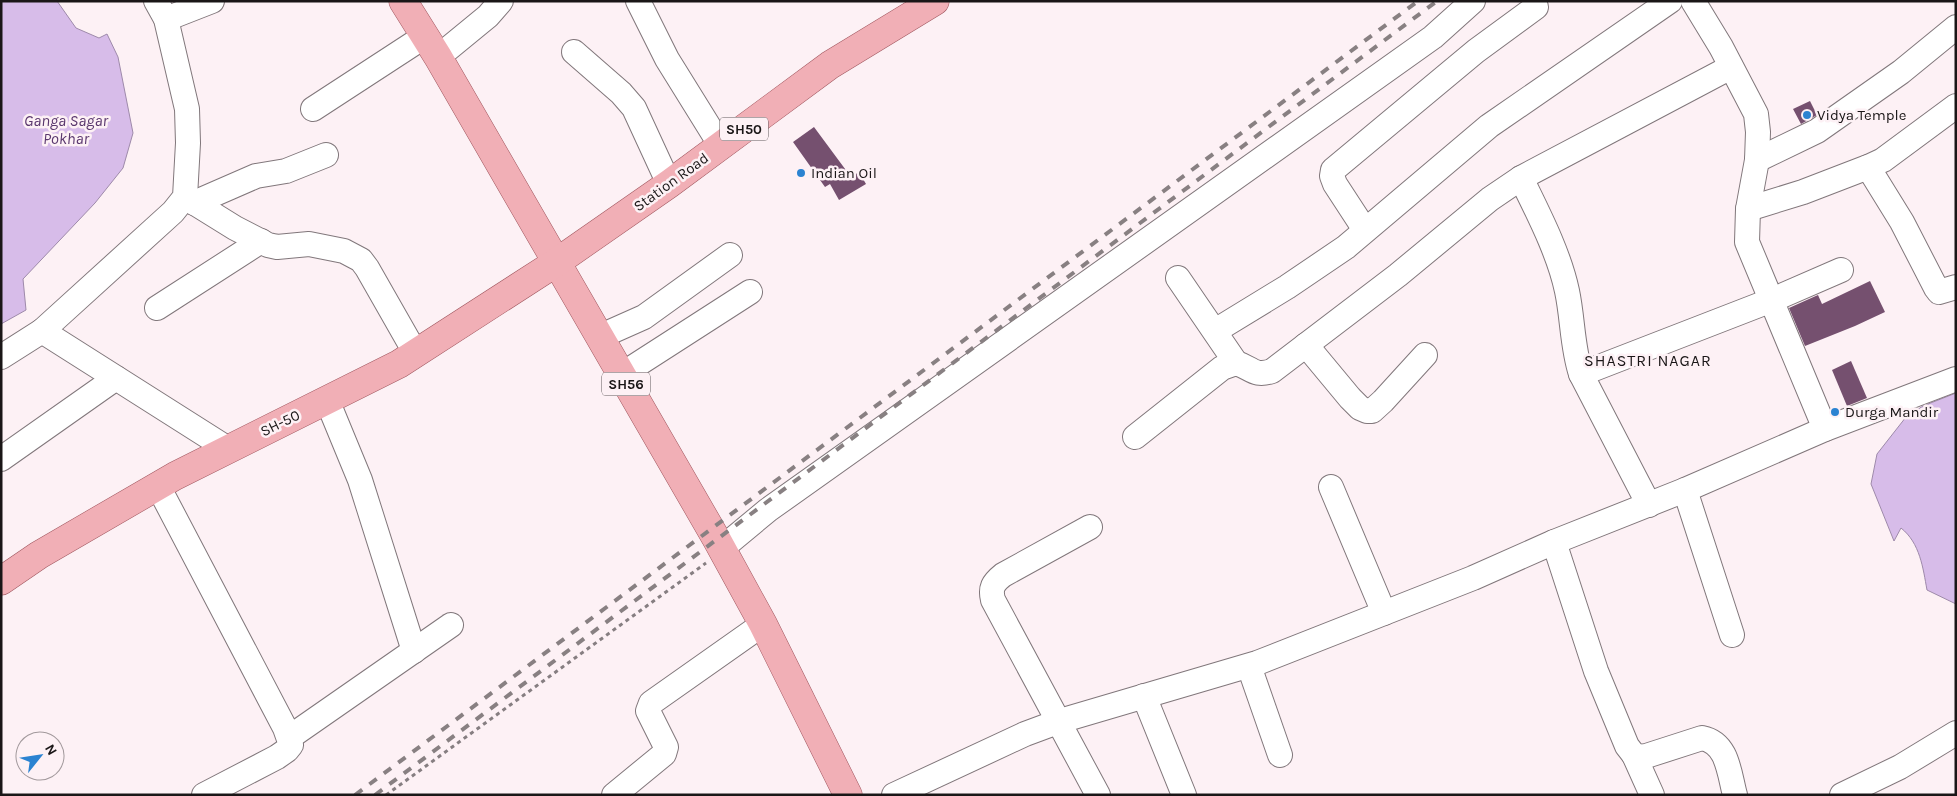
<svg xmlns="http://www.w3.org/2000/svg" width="1957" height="796" font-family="Karla,sans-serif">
  <rect width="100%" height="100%" fill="#fdf1f5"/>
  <g fill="#d7bce9" stroke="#9e8aaa">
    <path d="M1,1H57L76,28L99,38L107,34L118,57L133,133L123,168L95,203L23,279L26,310L1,324Z"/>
    <path d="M1956,393V604L1927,590C1923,568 1920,543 1901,528L1894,541L1871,484L1877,454L1906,417L1923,406Z"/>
  </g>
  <g fill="#75506f">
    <path d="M1810,101L1817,115L1801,124L1793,109Z"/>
    <path d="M814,127L851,177L859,172L866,184L839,200L830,184L825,187L793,142Z"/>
    <path d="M1870,281L1885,312L1855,326L1805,346L1789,308L1818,295L1822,304Z"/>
    <path d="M1851,361L1867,398L1847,406L1832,370Z"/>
  </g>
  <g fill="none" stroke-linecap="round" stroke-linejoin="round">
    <g stroke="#81777b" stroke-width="26">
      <g id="minor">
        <path d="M638,1L667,59L721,146"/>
        <path d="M1693,1L1721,47L1756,114L1758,132L1757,160L1748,209L1747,242L1825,429"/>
        <path d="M166,19L212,1"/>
        <path d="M574,52L621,93L634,108L669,184"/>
        <path d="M438,57L488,16L501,1"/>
        <path d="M313,109L425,36"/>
        <path d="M1757,160L1817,131L1901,72L1956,27"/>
        <path d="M1868,167L1902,222L1936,288L1939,292L1956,287"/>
        <path d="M1521,178C1538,213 1559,253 1567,291C1573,319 1572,347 1581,374L1649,505"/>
        <path d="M185,197L235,228L268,245L277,247L309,244L344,251L361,260L367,268L416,354"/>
        <path d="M194,203L256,176L286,171L326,155"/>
        <path d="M1748,209L1803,192L1868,167L1883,160L1956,106"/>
        <path d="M1365,230L1335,184L1332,176L1333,170L1476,51L1536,7"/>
        <path d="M1178,278L1236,363"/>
        <path d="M157,308L261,241"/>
        <path d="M42,331L228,449"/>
        <path d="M1215,331L1287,287L1346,247L1489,126L1670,1"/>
        <path d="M599,337L644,317L730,255"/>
        <path d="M1306,345L1350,398L1360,408L1367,411H1372L1383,401L1425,355"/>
        <path d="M1,357L42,331L173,212L185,197L188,143L187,109L166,19L156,1"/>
        <path d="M1581,374L1772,300L1841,270"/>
        <path d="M621,375L750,292"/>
        <path d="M327,400L360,480L414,651"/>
        <path d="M1135,437L1222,368L1236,363C1252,368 1254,377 1272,371L1398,275L1490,199L1521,178L1731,67"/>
        <path d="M1,459L116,378"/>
        <path d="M158,486L285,728L291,745L287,750L277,757L204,795"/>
        <path d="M1331,487L1384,613"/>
        <path d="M1685,490L1732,635"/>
        <path d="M1090,527L1003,575C993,583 990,588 993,600L1098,795"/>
        <path d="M1554,542L1596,671L1627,746L1634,755L1643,757L1702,738C1728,743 1729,773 1735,795"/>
        <path d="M721,549L768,510L1433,37L1473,1"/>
        <path d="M1249,666L1280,755"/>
        <path d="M1144,696L1184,795"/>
        <path d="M290,737L451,625"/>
        <path d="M1634,755L1652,795"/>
        <path d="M614,795L664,754L666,747L648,711L651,703L763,624"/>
        <path d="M894,795L1025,734L1060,721L1257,663L1473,578L1554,542L1685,490L1825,429L1956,379"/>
        <path d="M1842,795L1900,767L1956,733"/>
      </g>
    </g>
    <g stroke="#a0575f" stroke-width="29">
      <g id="major">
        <path d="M403,1L438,57L717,540L763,624L848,795"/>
        <path d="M1,581L39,555L175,476L399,364L557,262L669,184L830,65L935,1"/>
      </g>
    </g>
    <path stroke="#867e81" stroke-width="3" stroke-dasharray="4 4" stroke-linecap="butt" d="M386,795L706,563"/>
    <use href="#minor" stroke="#fff" stroke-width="24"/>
    <use href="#major" stroke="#f1afb6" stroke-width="28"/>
    <g stroke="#888082" stroke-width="4" stroke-dasharray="9 9" stroke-linecap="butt">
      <path d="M355,795L1418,1"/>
      <path d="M375,795L1437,1"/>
    </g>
  </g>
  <g fill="#2b83d1" stroke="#fdf1f5" stroke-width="2">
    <circle cx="1807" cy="115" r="5"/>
    <circle cx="801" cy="173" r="5"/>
    <circle cx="1835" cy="412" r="5"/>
  </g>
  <g text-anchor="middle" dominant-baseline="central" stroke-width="5" stroke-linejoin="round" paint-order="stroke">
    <g fill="#fdf1f5" stroke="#5e585a" stroke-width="1">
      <rect x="720" y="117.5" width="48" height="23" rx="4"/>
      <rect x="602" y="372.5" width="48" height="23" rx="4"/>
    </g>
    <g font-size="14" font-weight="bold" fill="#1a1617">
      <text x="744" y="129">SH50</text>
      <text x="626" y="384">SH56</text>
    </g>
    <g font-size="15" fill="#1a1617" stroke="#fdf1f5" text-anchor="start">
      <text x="1817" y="115">Vidya Temple</text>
      <text x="811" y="173">Indian Oil</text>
      <text x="1845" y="412">Durga Mandir</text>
    </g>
    <g font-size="15" fill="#1a1617" stroke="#fdf1f5">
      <text transform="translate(671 182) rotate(-36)">Station Road</text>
      <text transform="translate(280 423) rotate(-26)">SH-50</text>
    </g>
    <g font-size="16" font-style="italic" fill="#5a376e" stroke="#fdf1f5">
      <text x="66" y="120">Ganga Sagar<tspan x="66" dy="18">Pokhar</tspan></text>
    </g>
    <g font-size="16" letter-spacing="1" fill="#1a1617" stroke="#fdf1f5">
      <text x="1648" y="360">SHASTRI NAGAR</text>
    </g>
  </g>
  <rect width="1957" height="796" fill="none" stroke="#1a1617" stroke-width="5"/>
  <g transform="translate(40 756) rotate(60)"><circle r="24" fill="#fdf1f5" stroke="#a2999c"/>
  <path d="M0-4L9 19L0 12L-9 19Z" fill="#2b83d1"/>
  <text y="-8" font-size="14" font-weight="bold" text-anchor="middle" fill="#1a1617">N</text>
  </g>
</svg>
